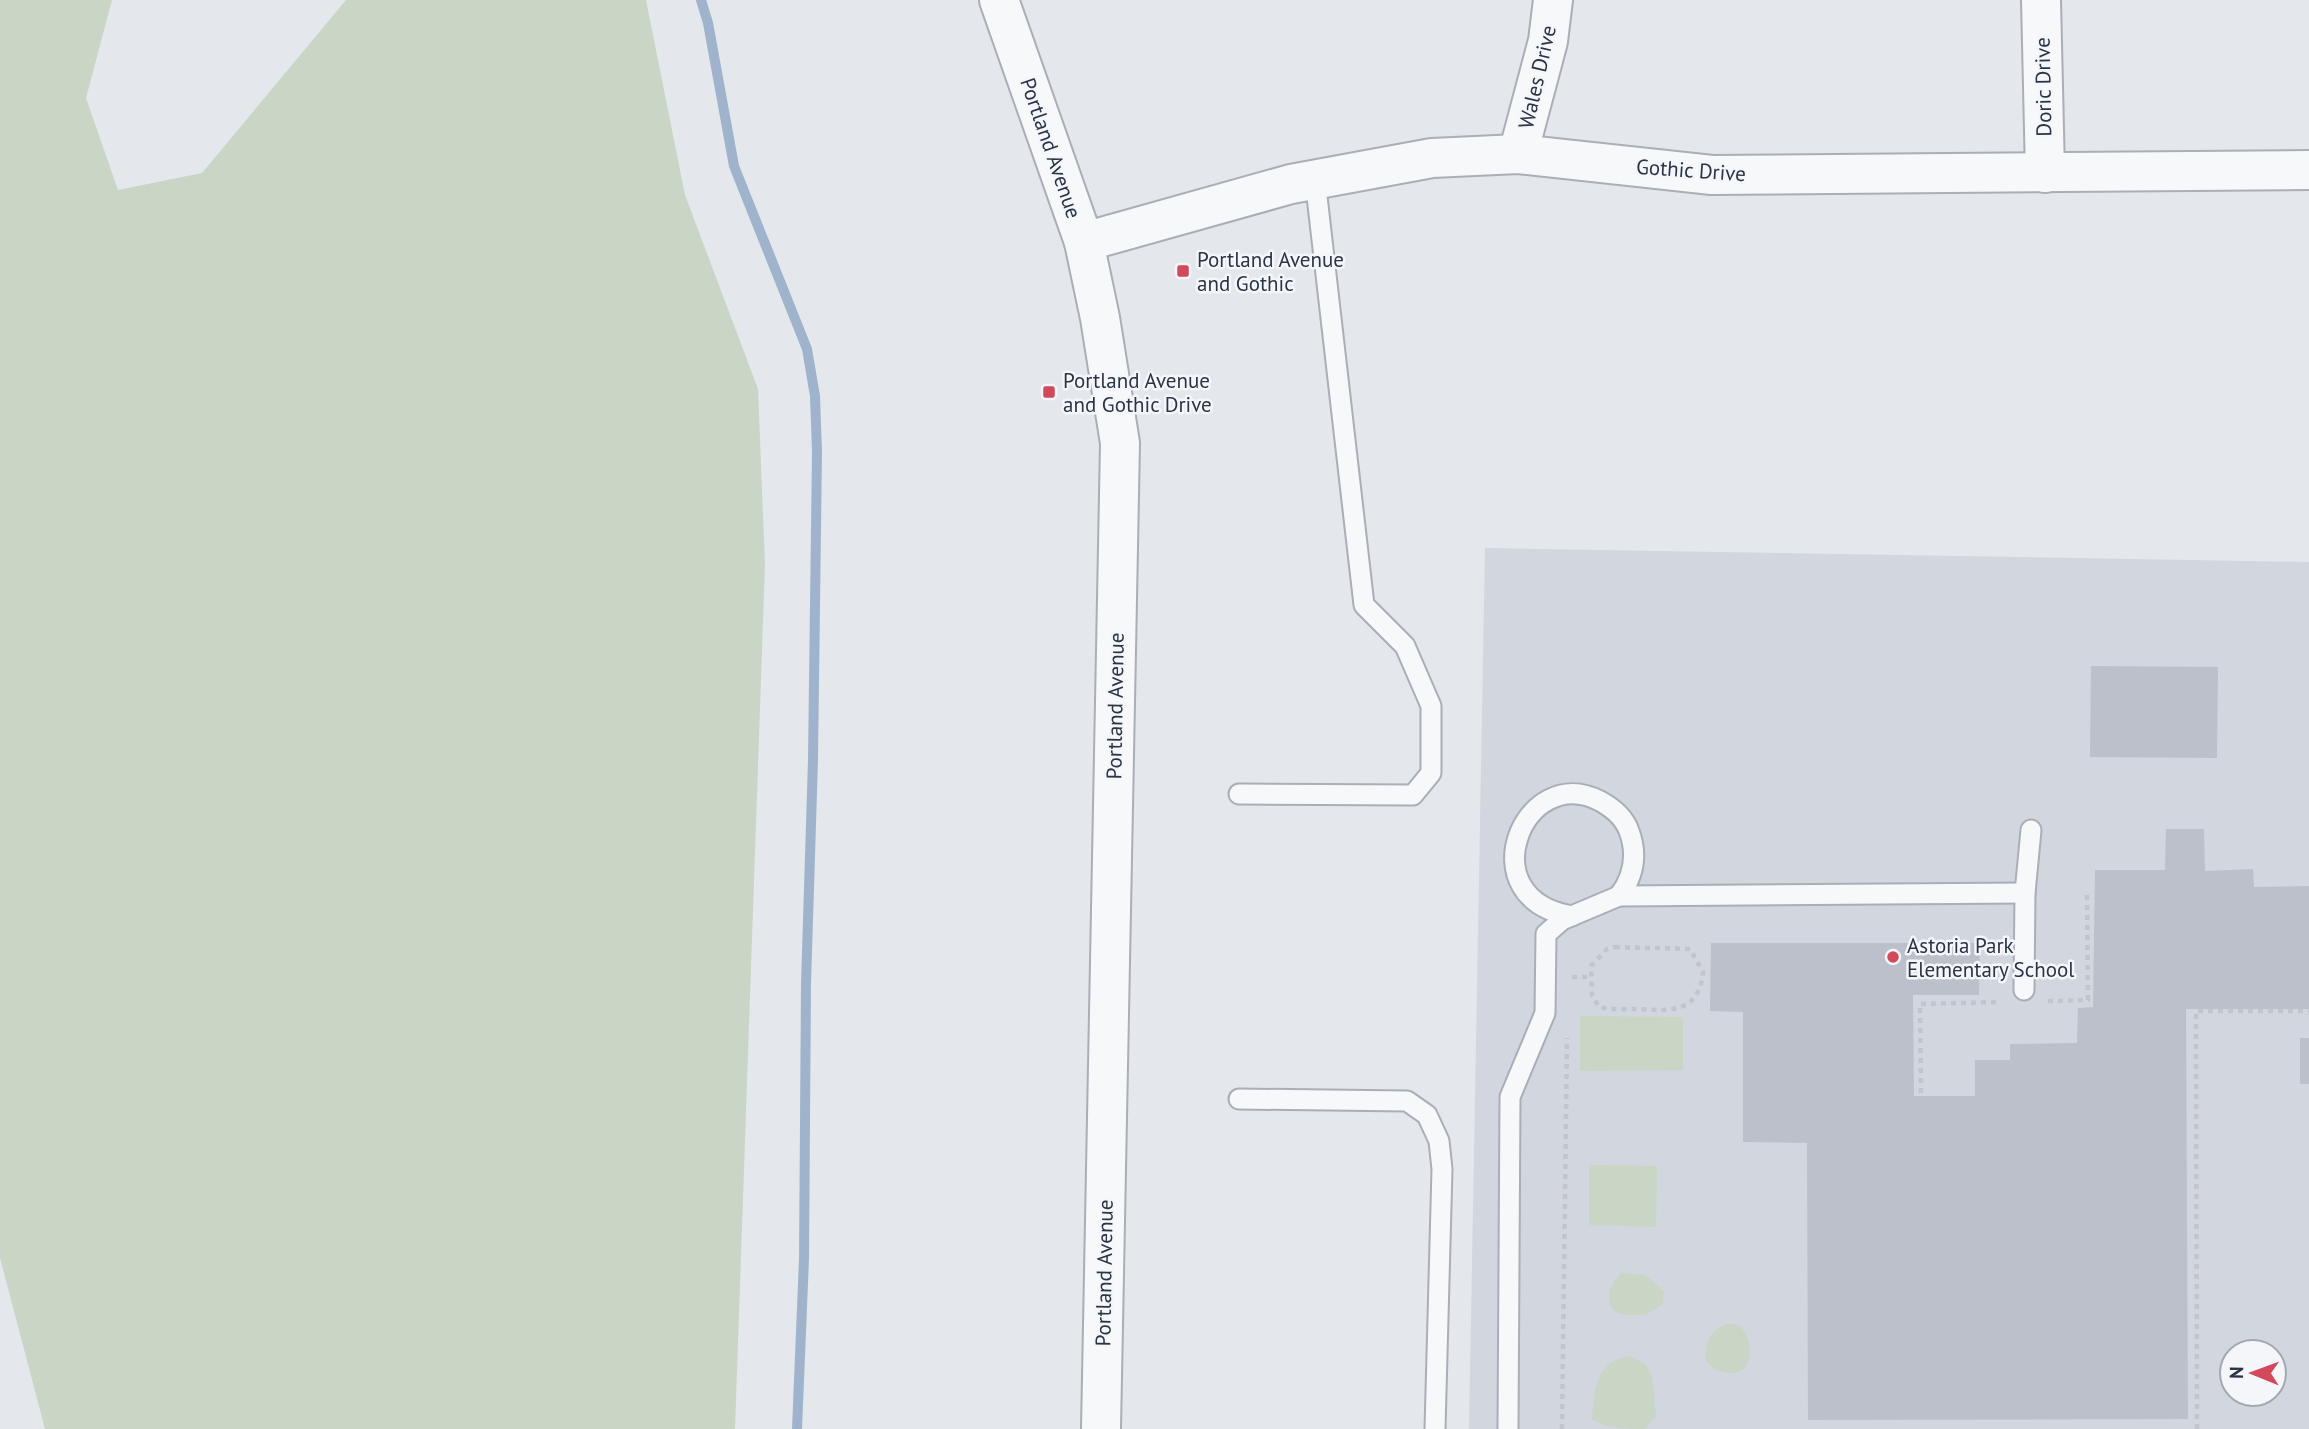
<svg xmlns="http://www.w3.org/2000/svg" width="2309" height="1429" font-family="'PT Sans',sans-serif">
  <rect width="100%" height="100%" fill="#e4e7ec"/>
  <path fill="#d2d6de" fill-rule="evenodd" d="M1485,548L2309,562V1429H1469ZM2232,1352H2274V1394H2232Z"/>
  <g fill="#c9d6c5">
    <path d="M0,0H112L86,98L118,190L202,173L346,0H646L685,195L758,389L765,564L735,1429H45L0,1258Z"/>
    <path d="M1580,1016L1683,1017V1070L1580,1071Z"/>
    <path d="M1589,1165L1657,1166L1656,1227L1589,1225Z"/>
    <path d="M1622,1273L1645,1275L1664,1291L1663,1303C1659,1306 1654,1311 1649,1313C1642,1316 1622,1316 1616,1312C1603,1303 1611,1280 1622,1273Z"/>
    <path d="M1726,1324C1730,1324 1734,1324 1737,1325C1754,1332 1757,1376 1729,1373C1718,1372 1713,1369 1706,1360C1705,1342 1709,1332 1726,1324Z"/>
    <path d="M1630,1356L1645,1364L1652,1376L1656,1416L1645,1429C1627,1429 1605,1429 1592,1419C1595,1389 1594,1362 1630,1356Z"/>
  </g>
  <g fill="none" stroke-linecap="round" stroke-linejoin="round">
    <path stroke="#9fb4cc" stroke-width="10" d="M701,0L708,23L734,166L807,349L815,396L817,452L813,760L806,984L804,1259L797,1429"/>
  </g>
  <g fill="#bbc0ca">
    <path d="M2091,666L2218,667L2217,758L2090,757Z"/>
    <path d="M2166,829H2204L2205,871L2253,869L2254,887L2309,886V1009H2186L2188,1419L1808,1420L1807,1143L1743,1142V1012L1710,1011L1711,943H1980L1979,995H1913L1914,1096H1975V1060H2010V1044L2077,1043L2078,1008L2093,1007L2095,870H2165Z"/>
    <rect x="2300" y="1038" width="9" height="46"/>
  </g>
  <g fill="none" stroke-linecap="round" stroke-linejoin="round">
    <g stroke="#a9aeb7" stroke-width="23">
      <g id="service">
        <path d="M1239,794L1413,795L1431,773V706L1405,646L1364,605L1315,179"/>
        <path d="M1572,916C1467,899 1524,761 1600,801C1613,808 1624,817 1629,831C1638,855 1634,876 1619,896"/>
        <path d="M2024,990L2025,893L2031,830"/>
        <path d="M1239,1099L1407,1101L1427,1115L1439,1141L1442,1169L1435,1429"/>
        <path d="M1508,1429L1510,1097L1545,1013L1546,934L1562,920L1619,896L2025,893"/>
      </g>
    </g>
    <g stroke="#a9aeb7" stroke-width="42">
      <g id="minor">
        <path d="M2041,0L2045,173"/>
        <path d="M1518,154L1548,41L1553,0"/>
        <path d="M1084,242L1291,184L1432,158L1518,154L1712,175L2309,170"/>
      </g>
    </g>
    <g stroke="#a9aeb7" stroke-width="42">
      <path id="tertiary" d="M999,0L1084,242L1100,318L1120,443L1101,1429"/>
    </g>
    <g stroke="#c2c5cb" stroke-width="4.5" stroke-dasharray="5 5" stroke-linecap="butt">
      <path d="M1615,947L1690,949L1703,972C1699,1014 1669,1011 1637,1009C1625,1009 1611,1010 1599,1007L1592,995L1591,966L1607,949Z"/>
      <path d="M1572,977H1590"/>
      <path d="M2048,1001L2088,1000L2087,894"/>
      <path d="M1921,1093L1920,1004L2001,1002"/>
      <path d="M1562,1429L1567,1038"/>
      <path d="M2197,1429L2196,1011H2309"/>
    </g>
    <use href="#service" stroke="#f7f8fa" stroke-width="19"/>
    <use href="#minor" stroke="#f7f8fa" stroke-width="38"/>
    <use href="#tertiary" stroke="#f7f8fa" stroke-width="38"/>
  </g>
  <g fill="#d1495b" stroke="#f4f6f9" stroke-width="2.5">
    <rect x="1176" y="264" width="14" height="14" rx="3.5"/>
    <rect x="1042" y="385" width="14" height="14" rx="3.5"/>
    <circle cx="1893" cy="957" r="7"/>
  </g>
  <g text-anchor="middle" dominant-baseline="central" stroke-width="5" stroke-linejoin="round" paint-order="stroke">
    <g font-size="21" fill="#2b3445" stroke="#f4f6f9">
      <text transform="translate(1537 77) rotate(-77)">Wales Drive</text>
      <text transform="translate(2043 87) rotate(-91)">Doric Drive</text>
      <text transform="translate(1051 148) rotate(71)">Portland Avenue</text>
      <text transform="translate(1691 170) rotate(4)">Gothic Drive</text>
      <text transform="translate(1115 706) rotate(-89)">Portland Avenue</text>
      <text transform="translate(1104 1273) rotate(-89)">Portland Avenue</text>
    </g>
    <g font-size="21" fill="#2b3445" stroke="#f4f6f9" text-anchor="start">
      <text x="1197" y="259">Portland Avenue<tspan x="1197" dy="24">and Gothic</tspan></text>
      <text x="1063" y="380">Portland Avenue<tspan x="1063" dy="24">and Gothic Drive</tspan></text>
      <text x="1907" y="945">Astoria Park<tspan x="1907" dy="24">Elementary School</tspan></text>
    </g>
  </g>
  <g transform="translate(2253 1373) rotate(271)"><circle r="33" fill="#f4f6f9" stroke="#a4a8b1" stroke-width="2"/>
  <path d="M0-5L12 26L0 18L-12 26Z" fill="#d1495b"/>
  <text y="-10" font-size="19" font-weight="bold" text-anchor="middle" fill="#2b3445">N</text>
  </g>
</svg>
